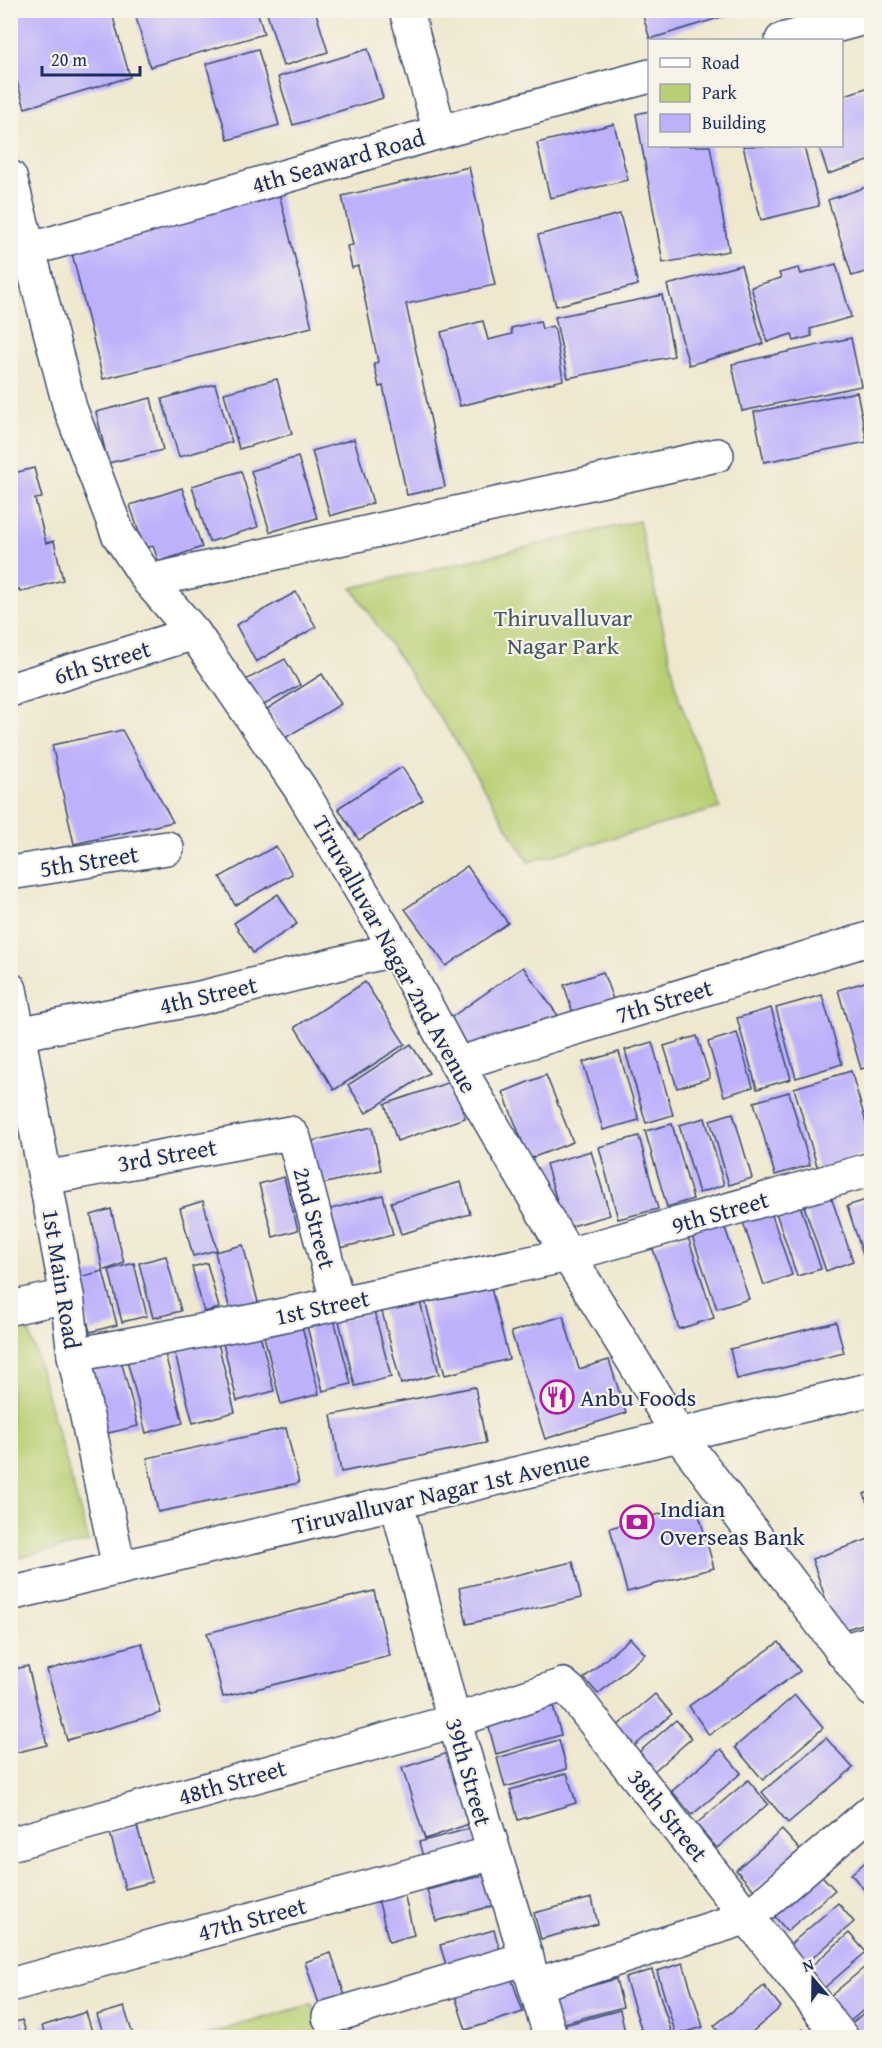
<svg xmlns="http://www.w3.org/2000/svg" width="882" height="2048" font-family="'Gentium Book Plus',serif">
  <rect width="100%" height="100%" fill="#f7f3e8"/>
  <filter id="ink" filterUnits="userSpaceOnUse"><feTurbulence type="fractalNoise" baseFrequency=".0167" numOctaves="2"/><feDisplacementMap in="SourceGraphic" scale="12" xChannelSelector="R" yChannelSelector="G"/><feConvolveMatrix kernelMatrix="1 2 1 2 8 2 1 2 1" color-interpolation-filters="sRGB"/></filter>
  <filter id="wash" filterUnits="userSpaceOnUse"><feTurbulence type="fractalNoise" baseFrequency=".008" numOctaves="4" result="noise"/><feDisplacementMap in="SourceGraphic" scale="24" xChannelSelector="R" yChannelSelector="G"/><feGaussianBlur stdDeviation="1.35" result="paint"/><feColorMatrix in="noise" values="0 0 0 0 0 0 0 0 0 0 0 0 0 0 0 0 0 1.4 0 .05"/><feComposite in="paint" operator="in"/></filter>
  <g filter="url(#wash)">
    <rect width="100%" height="100%" fill="#efe8cf"/>
    <g fill="#b9cf73" stroke="#6a7f68" stroke-width="1.5">
      <path d="M639,521L679,698L720,808L528,862L457,743L352,588Z"/>
      <path d="M29,1331L89,1542L11,1559V1333Z"/>
      <path d="M312,2004L323,2037L194,2038Z"/>
    </g>
    <g id="blocks">
      <g fill="#bdb1fb">
        <path d="M10,10H111L130,77L25,108L10,59Z"/>
        <path d="M134,10H257L264,34L150,67Z"/>
        <path d="M266,10H315L328,52L283,66Z"/>
        <path d="M641,10H741V11L650,39Z"/>
        <path d="M258,49L279,125L228,140L206,64Z"/>
        <path d="M368,49L383,98L293,125L278,77Z"/>
        <path d="M872,86V160L828,174L819,146H842V96Z"/>
        <path d="M650,111V146H710L729,251L663,263L636,114Z"/>
        <path d="M614,124L628,180L550,198L537,143Z"/>
        <path d="M743,146H804L819,206L761,220Z"/>
        <path d="M469,167L495,285L406,304L445,487L407,495L383,386L379,387L374,364L378,362L358,266L352,268L347,246L353,245L342,196Z"/>
        <path d="M872,185V270L852,276L828,200Z"/>
        <path d="M279,193L312,327L103,379L70,245Z"/>
        <path d="M620,214L638,285L556,306L538,235Z"/>
        <path d="M836,264L851,317L810,329L812,336L794,341L792,334L767,342L751,287L781,278L779,273L799,268L801,274Z"/>
        <path d="M741,265L763,344L689,365L667,285Z"/>
        <path d="M662,295L674,356L568,378L555,317Z"/>
        <path d="M483,321L488,340L512,334L511,328L540,321L542,329L552,326L555,330L563,380L460,406L441,332Z"/>
        <path d="M851,338L861,386L742,411L732,364Z"/>
        <path d="M277,379L292,434L239,449L224,393Z"/>
        <path d="M215,384L232,442L179,457L162,399Z"/>
        <path d="M857,392L867,442L764,462L754,412Z"/>
        <path d="M151,398L163,450L108,463L96,412Z"/>
        <path d="M354,439L373,503L330,516L312,451Z"/>
        <path d="M298,457L317,518L270,532L251,471Z"/>
        <path d="M34,468L42,498L35,499L46,543L54,541L63,580L20,592L19,589L10,591V474Z"/>
        <path d="M241,471L258,527L209,542L192,486Z"/>
        <path d="M182,488L202,547L159,562L153,546L144,548L130,505Z"/>
        <path d="M296,592L316,627L256,662L236,625Z"/>
        <path d="M285,659L300,685L255,710L240,683Z"/>
        <path d="M322,674L341,704L285,738L267,709Z"/>
        <path d="M122,730L173,822L74,844L52,745Z"/>
        <path d="M402,767L423,800L359,840L338,808Z"/>
        <path d="M276,846L292,874L235,905L220,877Z"/>
        <path d="M467,866L508,923L446,966L405,909Z"/>
        <path d="M278,894L297,924L253,953L234,923Z"/>
        <path d="M523,967L562,1021L465,1048L446,1021Z"/>
        <path d="M603,972L614,1002L574,1016L564,985Z"/>
        <path d="M872,980V1066L861,1069L838,990Z"/>
        <path d="M365,982L405,1044L334,1090L295,1027Z"/>
        <path d="M822,995L842,1064L796,1078L776,1008Z"/>
        <path d="M771,1008L791,1079L757,1089L737,1018Z"/>
        <path d="M737,1033L753,1087L724,1096L708,1042Z"/>
        <path d="M697,1036L710,1078L677,1088L664,1046Z"/>
        <path d="M652,1042L673,1115L646,1123L625,1050Z"/>
        <path d="M411,1044L429,1073L366,1113L348,1085Z"/>
        <path d="M619,1052L639,1120L603,1130L583,1062Z"/>
        <path d="M851,1071L872,1143V1153L818,1169L794,1088Z"/>
        <path d="M546,1075L573,1142L529,1159L503,1092Z"/>
        <path d="M453,1081L465,1118L397,1141L385,1104Z"/>
        <path d="M789,1092L810,1165L775,1175L754,1102Z"/>
        <path d="M733,1113L752,1178L729,1185L710,1120Z"/>
        <path d="M705,1118L724,1185L699,1193L679,1125Z"/>
        <path d="M672,1124L693,1199L667,1207L645,1131Z"/>
        <path d="M372,1127L381,1170L318,1185L308,1142Z"/>
        <path d="M639,1136L658,1209L618,1219L599,1147Z"/>
        <path d="M591,1151L610,1215L565,1228L546,1164Z"/>
        <path d="M284,1177L298,1230L273,1237L259,1184Z"/>
        <path d="M461,1182L470,1214L401,1234L391,1202Z"/>
        <path d="M830,1194L853,1261L826,1271L803,1203Z"/>
        <path d="M383,1195L393,1235L336,1249L327,1210Z"/>
        <path d="M872,1198V1278H871L847,1206Z"/>
        <path d="M203,1201L217,1250L193,1256L180,1208Z"/>
        <path d="M799,1202L821,1269L797,1276L775,1210Z"/>
        <path d="M769,1206L792,1275L764,1285L741,1216Z"/>
        <path d="M111,1209L124,1263L103,1271L91,1215Z"/>
        <path d="M722,1219L749,1299L717,1309L690,1230Z"/>
        <path d="M687,1234L714,1318L679,1329L652,1246Z"/>
        <path d="M243,1245L258,1302L230,1310L215,1252Z"/>
        <path d="M166,1256L181,1311L153,1318L139,1263Z"/>
        <path d="M134,1263L147,1316L122,1322L109,1270Z"/>
        <path d="M207,1263L219,1308L204,1312L192,1267Z"/>
        <path d="M103,1271L117,1325L90,1332L76,1278Z"/>
        <path d="M489,1280L509,1359L445,1375L424,1297Z"/>
        <path d="M418,1294L439,1374L401,1384L380,1304Z"/>
        <path d="M872,1304V1327H871L865,1306Z"/>
        <path d="M374,1311L391,1377L355,1386L339,1321Z"/>
        <path d="M563,1316L579,1369L609,1360L626,1413L545,1439L511,1332Z"/>
        <path d="M334,1319L351,1384L323,1391L307,1326Z"/>
        <path d="M301,1322L319,1394L281,1404L263,1332Z"/>
        <path d="M836,1322L844,1353L737,1379L730,1349Z"/>
        <path d="M259,1330L274,1391L237,1401L222,1339Z"/>
        <path d="M217,1339L235,1412L193,1423L174,1350Z"/>
        <path d="M164,1350L183,1423L146,1433L127,1360Z"/>
        <path d="M120,1356L138,1426L100,1435L82,1366Z"/>
        <path d="M475,1387L486,1443L341,1472L331,1415Z"/>
        <path d="M286,1428L299,1483L158,1512L147,1458Z"/>
        <path d="M872,1491V1511H871L864,1494Z"/>
        <path d="M696,1504L714,1568L627,1592L610,1528Z"/>
        <path d="M872,1538V1621L837,1632L812,1559Z"/>
        <path d="M573,1562L581,1598L467,1624L459,1588Z"/>
        <path d="M374,1591L390,1656L223,1697L207,1633Z"/>
        <path d="M630,1638L645,1654L598,1694L584,1678Z"/>
        <path d="M779,1642L800,1671L709,1735L689,1706Z"/>
        <path d="M142,1643L161,1713L67,1740L47,1670Z"/>
        <path d="M28,1666L47,1745L10,1754V1670Z"/>
        <path d="M655,1694L672,1714L633,1747L616,1727Z"/>
        <path d="M795,1695L823,1728L763,1780L735,1747Z"/>
        <path d="M552,1702L561,1735L496,1754L487,1720Z"/>
        <path d="M676,1720L692,1738L654,1771L638,1753Z"/>
        <path d="M826,1738L853,1768L788,1823L762,1792Z"/>
        <path d="M559,1740L567,1769L505,1787L497,1758Z"/>
        <path d="M721,1749L741,1773L692,1815L672,1791Z"/>
        <path d="M451,1752L475,1822L425,1839L402,1768Z"/>
        <path d="M567,1773L576,1803L518,1820L510,1790Z"/>
        <path d="M748,1780L768,1804L717,1848L696,1824Z"/>
        <path d="M137,1826L152,1882L125,1889L110,1833Z"/>
        <path d="M480,1826L486,1852L426,1868L419,1842Z"/>
        <path d="M782,1830L800,1850L754,1890L736,1870Z"/>
        <path d="M868,1860L872,1864V1899L851,1874Z"/>
        <path d="M813,1866L835,1890L787,1931L766,1906Z"/>
        <path d="M488,1874L496,1905L436,1921L427,1890Z"/>
        <path d="M404,1893L414,1935L389,1942L378,1899Z"/>
        <path d="M592,1898L598,1924L541,1939L534,1913Z"/>
        <path d="M838,1903L854,1922L802,1967L786,1948Z"/>
        <path d="M494,1930L504,1963L450,1978L440,1945Z"/>
        <path d="M849,1933L866,1952L824,1988L808,1969Z"/>
        <path d="M331,1953L348,2005L322,2013L305,1962Z"/>
        <path d="M872,1961V2003L849,2022L828,1998Z"/>
        <path d="M683,1963L703,2027L676,2035L657,1971Z"/>
        <path d="M652,1970L671,2031L644,2038L625,1978Z"/>
        <path d="M511,1977L523,2012L466,2030L455,1996Z"/>
        <path d="M616,1979L623,2007L557,2025L550,1997Z"/>
        <path d="M764,1986L781,2007L745,2038H723L714,2026Z"/>
        <path d="M872,2006V2033L864,2038L851,2024Z"/>
        <path d="M124,2007L134,2038H105L97,2015Z"/>
        <path d="M620,2010L625,2032L605,2038H560L557,2027Z"/>
        <path d="M86,2012L94,2038H46L42,2026Z"/>
        <path d="M22,2020L28,2038H10V2024Z"/>
        <path d="M803,2029L810,2038H793Z"/>
      </g>
    </g>
  </g>
  <g filter="url(#ink)">
    <use href="#blocks" fill-opacity="0" stroke="#3b4b6f" stroke-width="1.5"/>
    <g fill="none" stroke-linecap="round" stroke-linejoin="round">
      <g stroke="#3b4b6f" stroke-width="36">
        <g id="minor">
          <path d="M406,10L440,132"/>
          <path d="M782,40L872,16"/>
          <path d="M10,255L440,132L650,76"/>
          <path d="M149,581L717,455"/>
          <path d="M10,690L194,633"/>
          <path d="M10,873L167,848"/>
          <path d="M10,989L67,1296L74,1355L119,1568"/>
          <path d="M18,1034L200,998L396,949"/>
          <path d="M457,1064L872,938"/>
          <path d="M45,1178L290,1133L294,1138L338,1304"/>
          <path d="M10,1308L67,1296"/>
          <path d="M74,1355L274,1317L568,1255L872,1169"/>
          <path d="M397,1504L454,1721L551,2038"/>
          <path d="M10,1594L872,1389"/>
          <path d="M841,1651L872,1642"/>
          <path d="M10,1844L454,1721L563,1685L570,1691L842,2038"/>
          <path d="M10,1985L493,1853"/>
          <path d="M535,1985L748,1917L872,1811"/>
          <path d="M329,2017L527,1958"/>
        </g>
      </g>
      <g stroke="#3b4b6f" stroke-width="36">
        <path id="tertiary" d="M10,177L70,408L118,534L149,581L194,633L300,788L396,949L457,1064L568,1255L679,1435L872,1690"/>
      </g>
      <use href="#minor" stroke="#fff" stroke-width="33"/>
      <use href="#tertiary" stroke="#fff" stroke-width="33"/>
    </g>
  </g>
  <defs>
    <g id="restaurant-ring" transform="scale(1.725)"><circle r="9.5" fill="#f7f3e8" stroke="#b5179e" stroke-width="1.5"/><path d="M-5-6h1v4h1v-4h1v4h1v-4h1v5L-1.5 .5V6h-2V.5L-5-1ZM5-6V6H3V1.5H1.5Q1.5-4 5-6Z" fill="#b5179e"/></g>
    <g id="bank-ring" transform="scale(1.725)"><circle r="9.5" fill="#f7f3e8" stroke="#b5179e" stroke-width="1.5"/><path d="M-6-4H6V4H-6ZM0-2.3a2.3 2.3 0 1 0 0 4.6a2.3 2.3 0 1 0 0-4.6Z" fill="#b5179e"/></g>
  </defs>
  <g fill-rule="evenodd">
    <use href="#restaurant-ring" x="557" y="1397"/>
    <use href="#bank-ring" x="637" y="1522"/>
  </g>
  <g text-anchor="middle" dominant-baseline="central" stroke-width="4.5" stroke-linejoin="round" paint-order="stroke">
    <g font-size="24" fill="#1b2f5e" stroke="#f7f3e8">
      <text transform="translate(338 161) rotate(-16)">4th Seaward Road</text>
      <text transform="translate(102 662) rotate(-17)">6th Street</text>
      <text transform="translate(89 861) rotate(-9)">5th Street</text>
      <text transform="translate(395 954) rotate(61)">Tiruvalluvar Nagar 2nd Avenue</text>
      <text transform="translate(208 995) rotate(-13)">4th Street</text>
      <text transform="translate(664 1001) rotate(-17)">7th Street</text>
      <text transform="translate(167 1155) rotate(-10)">3rd Street</text>
      <text transform="translate(720 1212) rotate(-16)">9th Street</text>
      <text transform="translate(315 1218) rotate(75)">2nd Street</text>
      <text transform="translate(62 1279) rotate(81)">1st Main Road</text>
      <text transform="translate(322 1307) rotate(-12)">1st Street</text>
      <text transform="translate(441 1492) rotate(-13)">Tiruvalluvar Nagar 1st Avenue</text>
      <text transform="translate(469 1772) rotate(74)">39th Street</text>
      <text transform="translate(232 1782) rotate(-16)">48th Street</text>
      <text transform="translate(668 1815) rotate(51)">38th Street</text>
      <text transform="translate(252 1919) rotate(-15)">47th Street</text>
    </g>
    <g font-size="24" fill="#425763" stroke="#f7f3e8">
      <text x="563" y="617">Thiruvalluvar<tspan x="563" dy="28">Nagar Park</tspan></text>
    </g>
    <g font-size="24" fill="#1b2f5e" stroke="#f7f3e8" text-anchor="start">
      <text x="580" y="1397">Anbu Foods</text>
      <text x="660" y="1508">Indian<tspan x="660" dy="28">Overseas Bank</tspan></text>
    </g>
  </g>
  <rect width="882" height="2048" fill="none" stroke="#f7f3e8" stroke-width="36"/>
  <rect x="648" y="39" width="195" height="108" fill="#f7f3e8" stroke="#9fa5b1" stroke-width="1.5"/>
  <rect x="660" y="58" width="30" height="9" fill="#ffffff" stroke="#9fa5b1" stroke-width="1.5"/>
  <text x="702" y="69" font-size="18" fill="#1b2f5e">Road</text>
  <rect x="660" y="84" width="30" height="18" fill="#b9cf73" stroke="#9fa5b1" stroke-width="1.5"/>
  <text x="702" y="99" font-size="18" fill="#1b2f5e">Park</text>
  <rect x="660" y="114" width="30" height="18" fill="#bdb1fb" stroke="#9fa5b1" stroke-width="1.5"/>
  <text x="702" y="129" font-size="18" fill="#1b2f5e">Building</text>
  <g transform="translate(813 1979) rotate(340)" stroke="#f7f3e8" stroke-width="4.5" paint-order="stroke">
  <path d="M0-4.5L10 22L0 15L-10 22Z" fill="#1b2f5e"/>
  <text y="-9" font-size="16" font-weight="bold" text-anchor="middle" fill="#1b2f5e">N</text>
  </g>
  <path d="M42 66v9h98v-9" fill="none" stroke="#1b2f5e" stroke-width="3"/>
  <text x="51" y="66" font-size="18" fill="#1b2f5e" stroke="#f7f3e8" stroke-width="4.5" paint-order="stroke">20 m</text>
</svg>
